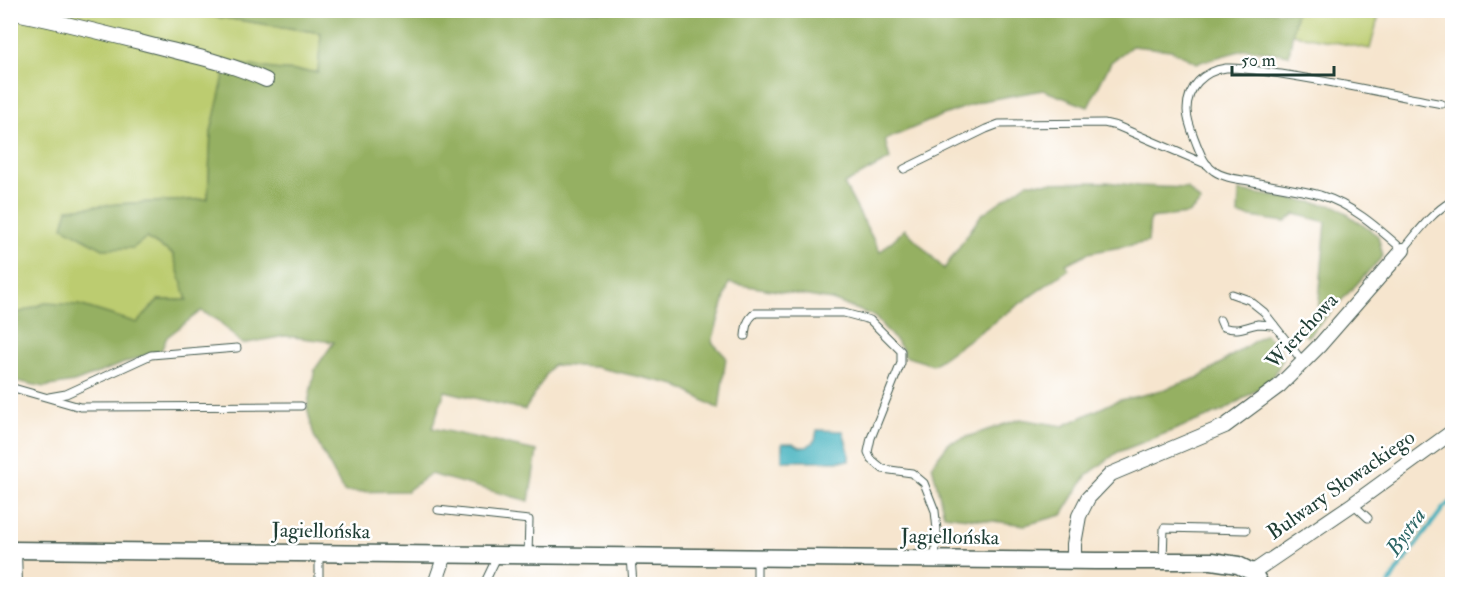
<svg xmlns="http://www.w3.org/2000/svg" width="1463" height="595" font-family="'IM FELL Double Pica',serif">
  <rect width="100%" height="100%" fill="#fff"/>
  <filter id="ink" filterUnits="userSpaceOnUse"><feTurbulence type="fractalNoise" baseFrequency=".0167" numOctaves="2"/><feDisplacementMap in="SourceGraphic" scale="12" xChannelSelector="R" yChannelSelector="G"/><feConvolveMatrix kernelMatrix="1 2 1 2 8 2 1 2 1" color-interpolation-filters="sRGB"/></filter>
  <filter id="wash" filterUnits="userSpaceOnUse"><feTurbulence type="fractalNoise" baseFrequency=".008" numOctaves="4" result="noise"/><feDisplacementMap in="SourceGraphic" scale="24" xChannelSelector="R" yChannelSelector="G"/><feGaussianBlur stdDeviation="1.35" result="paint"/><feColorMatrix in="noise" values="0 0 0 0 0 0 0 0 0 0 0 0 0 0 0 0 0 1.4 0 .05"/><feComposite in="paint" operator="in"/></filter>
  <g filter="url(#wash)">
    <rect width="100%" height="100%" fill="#f6e5ce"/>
    <g fill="#bccc6f" stroke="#6e8452" stroke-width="1.5">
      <path d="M11,11H199V14L322,33L318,72L282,70L211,131L208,199L117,204L146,238L173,254L187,300H158L137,323L79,305L11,316Z"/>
      <path d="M1296,11H1380L1370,49L1292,34Z"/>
    </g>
    <g fill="#95b062" stroke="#5a764b" stroke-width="1.5">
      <path d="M199,11H1296L1289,55L1247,49L1197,63L1171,50L1132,46L1111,62L1088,107L1043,90L982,101L941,116L885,140L890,159L844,184L880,252L905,229L944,269L981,215L1027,183L1107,182L1139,186L1187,188L1201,202L1188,214L1150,218L1148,242L1088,253L1066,264L1069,269L933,365L904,356L902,348L874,316L832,300L729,283L712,342L726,357L719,409L676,385L595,367L552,365L525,410L445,391L432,428L537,451L529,501L430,474L407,491L344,492L314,436L307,408L315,369L334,342L285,336L242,344L218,320L201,311L167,337L161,351L151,353L74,382L44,387L11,380L10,316L45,303L79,305L137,323L158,300H187L173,254L146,238L133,248L103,249L63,227L68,209L117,204L208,199L211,131L227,63L282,70L318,72L321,33L199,14Z"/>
      <path d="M1239,191L1336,206L1378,236L1383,256L1307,337L1301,328L1318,311L1326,222L1295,214L1285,222L1238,215Z"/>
      <path d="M1265,334L1277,344L1283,358L1272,380L1225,410L1118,452L1086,476L1062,515L1025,525L944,515L932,465L949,443L1020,419L1063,426L1116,401L1156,392L1200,377Z"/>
    </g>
    <path fill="#41b0bd" stroke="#307678" stroke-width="1.5" d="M817,430L843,431L849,452V461H782V443H793L800,447H807L815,440Z"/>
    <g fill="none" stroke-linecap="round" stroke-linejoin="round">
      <path stroke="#41b0bd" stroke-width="4" d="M1389,584L1396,572L1444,507L1452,501"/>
    </g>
  </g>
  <g filter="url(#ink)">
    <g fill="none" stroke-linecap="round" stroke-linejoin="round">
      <g stroke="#3f564b" stroke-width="9">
        <g id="service">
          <path d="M1442,104C1388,94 1335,82 1281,74C1264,72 1243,67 1226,68C1204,71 1187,87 1187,110C1187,122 1193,134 1197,145C1201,155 1205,165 1214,171C1224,178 1238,179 1249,181C1272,186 1297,189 1320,195C1353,205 1378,228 1403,250C1418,232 1432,212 1452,201"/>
          <path d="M904,169L986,129L999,124L1104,123L1117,126L1208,165"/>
          <path d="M1232,294L1249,300L1264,312L1303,362"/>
          <path d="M1220,320L1223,327C1240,332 1243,327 1258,324C1263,324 1269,325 1274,325"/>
          <path d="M745,336C746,325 747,320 755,313H844L870,320L901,351V363L871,438L868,452L871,459L883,469L912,473L924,483L935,511L937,530L935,559"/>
          <path d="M10,387L80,407L301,406"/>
          <path d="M49,397L66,394L151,355L237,348"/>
          <path d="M1353,504L1368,518"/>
          <path d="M438,510L529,520L528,555"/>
          <path d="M631,557L633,584"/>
          <path d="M1163,560L1164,528L1246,530"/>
          <path d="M319,584V553"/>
          <path d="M484,584L497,557"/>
          <path d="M757,584V558"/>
        </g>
      </g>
      <g stroke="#3f564b" stroke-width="16">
        <g id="minor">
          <path d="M10,12C58,21 104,33 151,45C190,55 230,63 266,80"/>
          <path d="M14,551L15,584"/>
          <path d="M1074,561V544L1079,516L1088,498L1111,474L1225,426L1279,386L1320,345L1403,250"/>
          <path d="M1253,572L1353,504L1452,432"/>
          <path d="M435,584L445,555"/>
        </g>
      </g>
      <g stroke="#3f564b" stroke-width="19">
        <path id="tertiary" d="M10,550L1096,561H1212L1238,565L1246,569L1253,572L1260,584"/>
      </g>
      <use href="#service" stroke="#fff" stroke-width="7"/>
      <use href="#minor" stroke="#fff" stroke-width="14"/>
      <use href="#tertiary" stroke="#fff" stroke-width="16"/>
    </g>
  </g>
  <g text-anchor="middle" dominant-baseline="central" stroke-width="5" stroke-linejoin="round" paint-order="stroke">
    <g font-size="21" fill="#1f3d34" stroke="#fff">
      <text transform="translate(1302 331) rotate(-47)">Wierchowa</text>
      <text transform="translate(1341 485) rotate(-35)">Bulwary Słowackiego</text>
      <text transform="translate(321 531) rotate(1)">Jagiellońska</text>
      <text transform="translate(950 537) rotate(1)">Jagiellońska</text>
    </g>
    <g font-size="22" font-style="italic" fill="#2b6564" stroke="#fff">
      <text transform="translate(1406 532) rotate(-55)">Bystra</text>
    </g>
  </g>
  <rect width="1463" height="595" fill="none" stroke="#fff" stroke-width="36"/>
  <path d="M1232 66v9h102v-9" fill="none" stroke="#1f3d34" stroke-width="3"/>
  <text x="1241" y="66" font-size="18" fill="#1f3d34" stroke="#ffffff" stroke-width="4.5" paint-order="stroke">50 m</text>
</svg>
